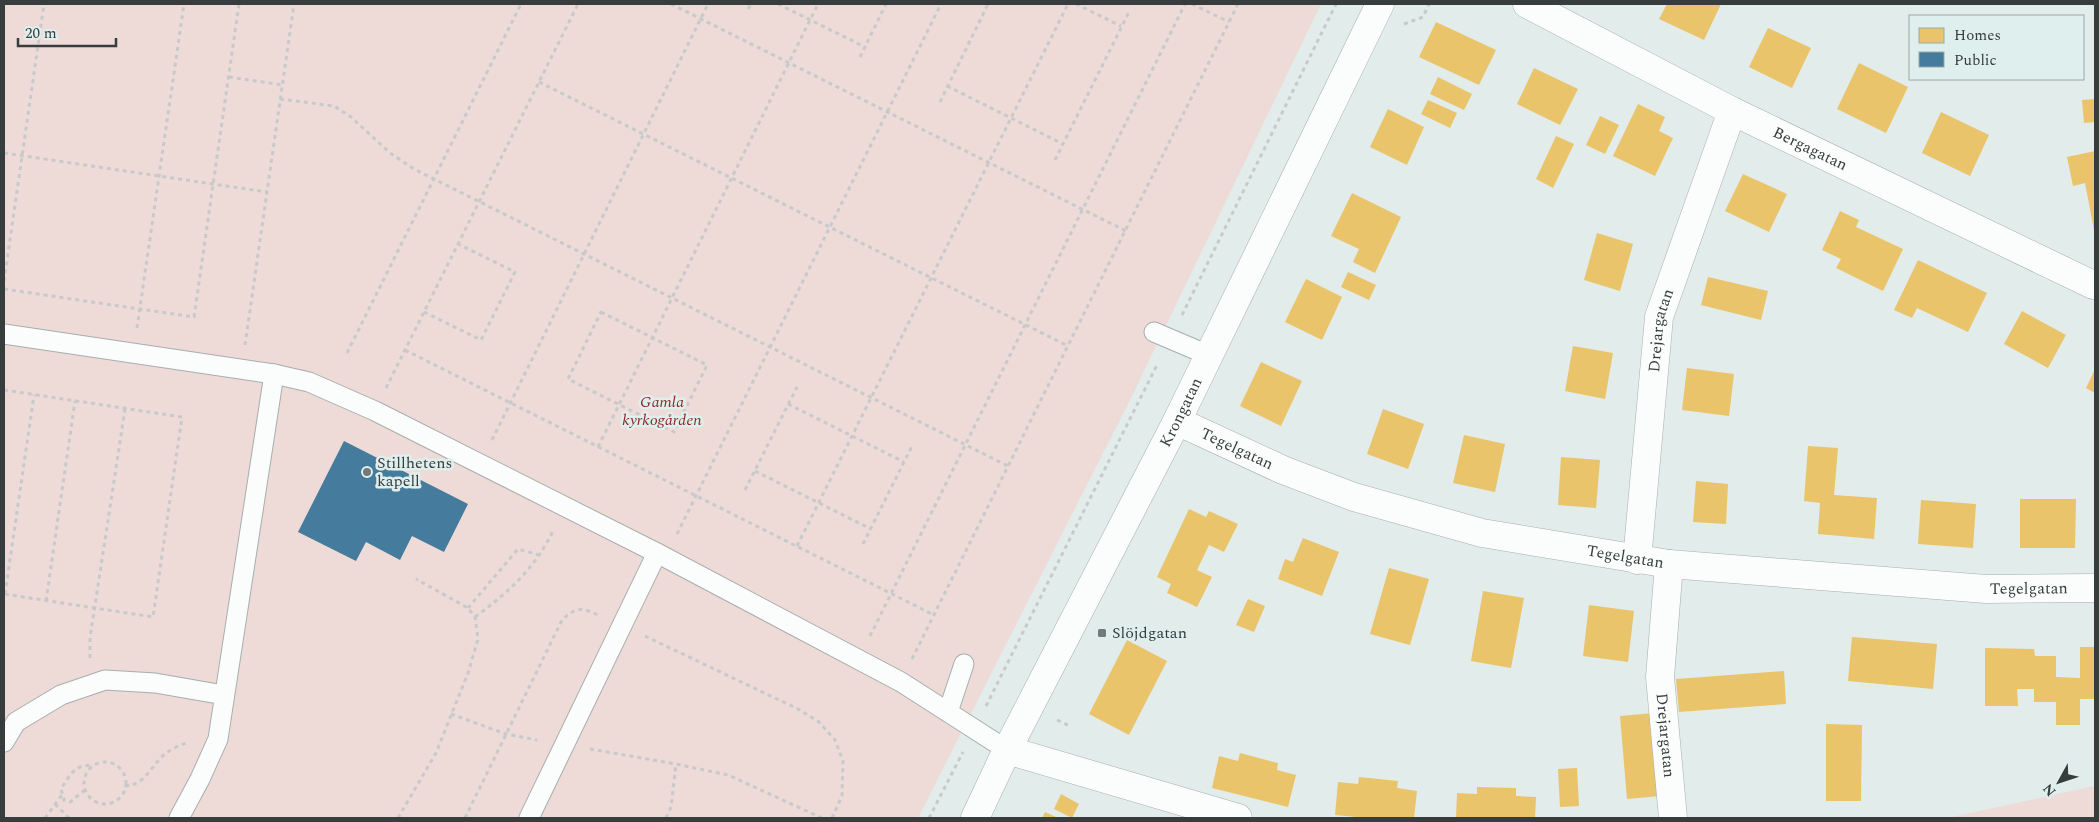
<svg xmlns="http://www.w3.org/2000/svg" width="2099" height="822" font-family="Spectral,serif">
  <rect width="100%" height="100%" fill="#e2ecea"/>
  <g fill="#eedad7">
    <path d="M4,4H1321L1130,400L918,818H4Z"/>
    <path d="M2095,786V818H1947Z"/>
  </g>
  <g fill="#e9c46a">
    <path d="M1667,4H1721L1704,40L1659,19Z"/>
    <path d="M1436,22L1496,50L1479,85L1419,57Z"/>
    <path d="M1768,28L1811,48L1792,88L1749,67Z"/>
    <path d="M1859,63L1908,87L1886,133L1837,109Z"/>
    <path d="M1534,68L1578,89L1560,125L1517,104Z"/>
    <path d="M1438,77L1472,94L1464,110L1430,94Z"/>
    <path d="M2095,99V122L2084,123L2082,100Z"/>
    <path d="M1428,100L1457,113L1450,128L1421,114Z"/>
    <path d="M1638,104L1665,117L1659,131L1673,138L1655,176L1613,156Z"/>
    <path d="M1388,109L1424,127L1407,165L1370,147Z"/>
    <path d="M1941,112L1989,135L1970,176L1922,153Z"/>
    <path d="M1600,116L1619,125L1605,154L1586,145Z"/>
    <path d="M1556,136L1574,144L1553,188L1536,179Z"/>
    <path d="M2095,151V229L2094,230L2085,183L2073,186L2067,157Z"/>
    <path d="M1743,174L1787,194L1769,232L1725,211Z"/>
    <path d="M1352,193L1401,217L1375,273L1353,262L1359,249L1331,236Z"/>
    <path d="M1840,211L1859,220L1856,227L1903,249L1883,291L1836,268L1841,259L1822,250Z"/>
    <path d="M1597,233L1633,244L1620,291L1584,280Z"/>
    <path d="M1918,260L1987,293L1968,332L1917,308L1912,318L1894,310Z"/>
    <path d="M1348,272L1376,285L1369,300L1341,287Z"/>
    <path d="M1708,277L1768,291L1761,320L1701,305Z"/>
    <path d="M1306,279L1342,297L1322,340L1285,322Z"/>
    <path d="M2022,311L2066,335L2048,368L2004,344Z"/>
    <path d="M1573,346L1613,353L1605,399L1565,391Z"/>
    <path d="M1261,362L1302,381L1281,426L1240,406Z"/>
    <path d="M1687,368L1734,374L1729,416L1682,410Z"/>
    <path d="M2095,369V393L2086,388Z"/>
    <path d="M1383,409L1424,424L1408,469L1367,454Z"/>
    <path d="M1464,435L1505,444L1495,492L1453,483Z"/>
    <path d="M1808,446L1838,448L1834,495L1877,498L1874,539L1818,534L1820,503L1804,501Z"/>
    <path d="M1561,457L1600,460L1596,508L1558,505Z"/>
    <path d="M1696,481L1728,484L1726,524L1693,522Z"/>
    <path d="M2020,499H2076L2075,548H2020Z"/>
    <path d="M1921,500L1976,504L1973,548L1918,544Z"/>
    <path d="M1189,509L1206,517L1209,511L1238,524L1224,552L1209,545L1197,570L1212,577L1197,607L1167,593L1171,584L1157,577Z"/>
    <path d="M1303,538L1339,552L1322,596L1278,579L1285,559L1293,562Z"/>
    <path d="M1389,568L1429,579L1410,645L1370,634Z"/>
    <path d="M1483,591L1524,598L1511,668L1471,661Z"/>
    <path d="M1248,599L1265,606L1254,632L1236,625Z"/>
    <path d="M1589,605L1634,611L1628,662L1583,656Z"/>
    <path d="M1852,637L1937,644L1933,689L1848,681Z"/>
    <path d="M1127,640L1167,661L1129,735L1089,714Z"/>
    <path d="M2080,647H2095V699H2080V725H2056V702H2034V689H2017L2018,706H1985V648L2034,649L2035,656H2056V677L2080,678Z"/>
    <path d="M1784,671L1786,704L1679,712L1676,679Z"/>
    <path d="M1654,713L1661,796L1627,799L1620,716Z"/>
    <path d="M1826,724L1862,725L1861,801H1826Z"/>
    <path d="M1240,753L1278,763L1277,770L1296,775L1288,807L1212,788L1219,756L1238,761Z"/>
    <path d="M1577,768L1579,806L1560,807L1558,769Z"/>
    <path d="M1359,777L1398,781L1397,788L1417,791L1414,818H1367L1335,815L1338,782L1358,784Z"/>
    <path d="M1477,787L1516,788V796L1536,797L1535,818H1456L1457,793L1477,794Z"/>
    <path d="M1061,794L1079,804L1072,818L1054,809Z"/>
    <path d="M1045,812L1058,818H1042Z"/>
  </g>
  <path fill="#457b9d" d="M344,441L468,504L444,552L412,536L400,560L366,542L356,561L298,532Z"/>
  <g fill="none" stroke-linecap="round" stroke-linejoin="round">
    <g stroke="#a7aead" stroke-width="21">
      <g id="lane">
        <path d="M1154,332L1208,355"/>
        <path d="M4,334L274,374L309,382L375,411L657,553L901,682L1007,750"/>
        <path d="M948,712L964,664"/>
        <path d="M4,742L16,722L61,695L105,680L155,683L224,695"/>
        <path d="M179,818L200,779L218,739L274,374"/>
        <path d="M529,818L657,553"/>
      </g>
    </g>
    <g stroke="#a7aead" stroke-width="29">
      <g id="street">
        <path id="s1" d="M1527,4L1732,111L2093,285L2095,284"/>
        <path id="s2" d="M1177,421L1283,470L1354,497L1482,533L1669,564L1986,589L2095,588"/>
        <path id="s3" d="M1637,560L1659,317L1732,111"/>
        <path id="s4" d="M1669,564L1660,677L1673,818"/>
        <path d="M1007,750L1238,818"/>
      </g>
    </g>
    <g stroke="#a7aead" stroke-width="29">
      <g id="secondary">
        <path id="s5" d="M975,818L1007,750L1177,421L1380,4"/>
      </g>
    </g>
    <g stroke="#c7caca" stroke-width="3" stroke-dasharray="4 4" stroke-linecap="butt">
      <path d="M671,4L1126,231"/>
      <path d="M778,4L865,47"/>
      <path d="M1076,4L1121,26"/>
      <path d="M1192,4L1229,22"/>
      <path d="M748,9L751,4"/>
      <path d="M1404,24L1423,17L1429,4"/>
      <path d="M860,57L886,4"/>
      <path d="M229,77L283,85"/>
      <path d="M539,82L1068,346"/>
      <path d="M947,86L1063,144"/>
      <path d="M280,99L334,106L351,117L390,153L414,169L1008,466"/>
      <path d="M940,102L988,4"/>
      <path d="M4,153L267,192"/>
      <path d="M1055,160L1129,12"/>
      <path d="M4,281L44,4"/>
      <path d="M4,289L194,317L239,4"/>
      <path d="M424,312L481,340L515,272L458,244"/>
      <path d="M601,312L707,365L674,432L568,379Z"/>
      <path d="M1182,315L1336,4"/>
      <path d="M137,328L184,4"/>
      <path d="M245,345L294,4"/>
      <path d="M405,350L934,615"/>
      <path d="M347,353L521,4"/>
      <path d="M386,388L578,4"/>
      <path d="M4,390L182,417L153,617L4,594"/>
      <path d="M788,404L904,462"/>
      <path d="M492,440L708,4"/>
      <path d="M598,447L818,4"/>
      <path d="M755,471L871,529"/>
      <path d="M745,490L797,387"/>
      <path d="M677,534L941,4"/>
      <path d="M863,544L913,444"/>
      <path d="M797,546L1068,4"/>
      <path d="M5,594L34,395"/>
      <path d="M46,601L75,401"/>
      <path d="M468,608L518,549L539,555"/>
      <path d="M475,617C509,592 536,567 554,529"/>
      <path d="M645,636L798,709L819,722L835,740L843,761L842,796L832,818"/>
      <path d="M870,636L1185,4"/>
      <path d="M90,658V638L125,409"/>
      <path d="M912,659L1238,4"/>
      <path d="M986,706L1158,363"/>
      <path d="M451,714L506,734L537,740"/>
      <path d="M1057,720L1070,726"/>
      <path d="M590,749L676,764L728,775L822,818"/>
      <circle cx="105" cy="783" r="21"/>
      <path d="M125,786C146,785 151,765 165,754C171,749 180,745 187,743"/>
      <path d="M85,790L70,802L64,800L61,789C69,776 76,763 92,766"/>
      <path d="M55,804L69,818"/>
      <path d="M45,818L62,795"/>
      <path d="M398,818L436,753L468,673L478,639L475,617L468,608L416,579"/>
      <path d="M465,818L562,620C576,607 581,607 598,615"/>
      <path d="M666,818L671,807L676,764"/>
      <path d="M929,818L963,752"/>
    </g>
    <use href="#lane" stroke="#fbfcfc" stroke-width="19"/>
    <use href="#street" stroke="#fbfcfc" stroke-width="28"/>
    <use href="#secondary" stroke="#fbfcfc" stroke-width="28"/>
  </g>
  <g fill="#737a79" stroke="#dfefed" stroke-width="2">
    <circle cx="367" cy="472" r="5"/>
    <rect x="1097" y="628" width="10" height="10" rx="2.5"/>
  </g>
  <g text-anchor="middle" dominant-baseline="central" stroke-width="5" stroke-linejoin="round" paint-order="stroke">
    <g font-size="16" fill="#373d3c" stroke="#dfefed">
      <text stroke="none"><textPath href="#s1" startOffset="318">Bergagatan</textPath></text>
      <text stroke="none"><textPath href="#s3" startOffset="231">Drejargatan</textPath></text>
      <text stroke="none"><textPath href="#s5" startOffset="455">Krongatan</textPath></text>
      <text stroke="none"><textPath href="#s2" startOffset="66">Tegelgatan</textPath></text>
      <text stroke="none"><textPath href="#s2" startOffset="471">Tegelgatan</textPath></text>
      <text stroke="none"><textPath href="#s2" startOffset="876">Tegelgatan</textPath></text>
      <text stroke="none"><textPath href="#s4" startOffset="172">Drejargatan</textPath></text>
    </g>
    <g font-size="16" font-style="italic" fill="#912726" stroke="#dfefed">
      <text x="662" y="402">Gamla<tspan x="662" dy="18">kyrkogården</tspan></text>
    </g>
    <g font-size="16" fill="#373d3c" stroke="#dfefed" text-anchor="start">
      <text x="377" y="463">Stillhetens<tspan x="377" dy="18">kapell</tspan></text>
      <text x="1112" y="633">Slöjdgatan</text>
    </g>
  </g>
  <rect width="2099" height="822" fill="none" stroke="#373d3c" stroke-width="10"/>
  <rect x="1909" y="15" width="175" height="65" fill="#dfefed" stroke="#9ca8a6"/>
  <rect x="1919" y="28" width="25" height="15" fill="#e9c46a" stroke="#9ca8a6"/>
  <text x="1954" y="40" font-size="15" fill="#373d3c">Homes</text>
  <rect x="1919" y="52" width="25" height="15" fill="#457b9d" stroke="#9ca8a6"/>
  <text x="1954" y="65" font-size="15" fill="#373d3c">Public</text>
  <g transform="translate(2059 782) rotate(230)" stroke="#dfefed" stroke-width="4" paint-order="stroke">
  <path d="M0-4L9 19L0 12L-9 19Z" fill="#373d3c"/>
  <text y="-8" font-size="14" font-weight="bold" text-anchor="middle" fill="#373d3c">N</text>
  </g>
  <path d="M18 38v8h98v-8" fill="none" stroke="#373d3c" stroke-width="2.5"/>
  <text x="25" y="38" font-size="15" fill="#373d3c" stroke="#dfefed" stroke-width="4" paint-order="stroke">20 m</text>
</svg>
